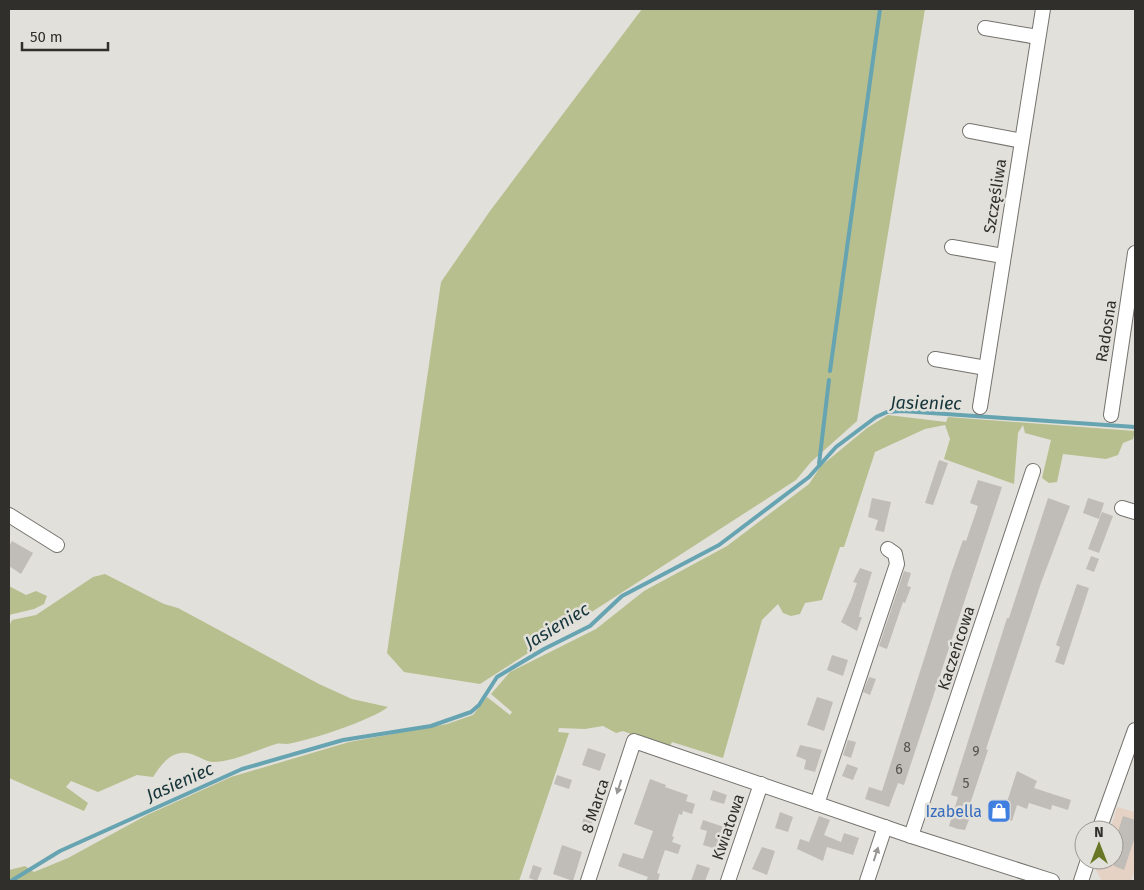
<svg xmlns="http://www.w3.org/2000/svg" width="1144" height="890" font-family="'Fira Sans',sans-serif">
  <rect width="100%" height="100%" fill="#e2e0da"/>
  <path fill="#e6d2c4" d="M1117,807L1135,812V869L1131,881H1102L1096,870L1099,860H1114V830H1110Z"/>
  <g fill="#b8bf8e">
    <path d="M642,9H925L857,421L811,462L796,480L480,684L404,672L387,653L441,282L490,211Z"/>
    <path d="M888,415L946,422L948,417L1135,431L1133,439L1123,443L1118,455L1106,459L1063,454L1057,482L1049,483L1042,478L1051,440L1025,433L1023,425L1018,433L1014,484L944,459L950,439L945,425L925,429L875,452L844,547H840L822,600L805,603L800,614L791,616L783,613L778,604L762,620L723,758L672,742L669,748L623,731L616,733L603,726L585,729L559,728L558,732L569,733L519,881H9V870L25,866L34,872L68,858L147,815L231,777L349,742L447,724L473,715L487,697L510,715L512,712L491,694L510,672L596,629L644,591L727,546L809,484L821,466L867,428Z"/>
    <path d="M105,574L164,604L178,608L319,684L352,699L388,707C372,720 308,741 287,744C283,744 280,743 276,744C256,750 234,762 213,762C203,762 194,751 181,753C168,754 159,768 153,777L137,775L98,792L71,781L66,787L88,803L84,811L9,778V626L12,620L36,615L93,577Z"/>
    <path d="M9,586L26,595L36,591L47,596L44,604L34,609L9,615Z"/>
  </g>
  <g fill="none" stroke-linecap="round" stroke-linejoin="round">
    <g stroke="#66a4b2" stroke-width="4">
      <path d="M830,371L880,9"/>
      <path d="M819,464L829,380"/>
      <path d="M11,881L60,851L242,769L343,740L431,726L471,712L479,705L497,677L544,649L590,626L622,596L719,545L809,477L836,447L876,417L887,412L902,411L1135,427"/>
    </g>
  </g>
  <g fill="#c0bcb7">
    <path d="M939,460L948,463L933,505L925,503Z"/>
    <path d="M978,480L1002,487L904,785L898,783L889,807L865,799L869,787L882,791L952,571L963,540L966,541L978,506L970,503Z"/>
    <path d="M872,498L891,502L884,532L875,530L878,520L868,517Z"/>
    <path d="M1048,498L1070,506L1041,583L986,749L988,750L966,816L970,817L965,830L958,829L949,826L958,797L951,795L1007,618H1009Z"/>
    <path d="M1088,498L1104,503L1099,519L1083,513Z"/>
    <path d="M1102,512L1113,516L1099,553L1088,549Z"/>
    <path d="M12,541L33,553L21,574L9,566V546Z"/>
    <path d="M1091,556L1099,559L1094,572L1086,569Z"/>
    <path d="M860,568L872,572L860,611L859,617H862L857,631L841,622L851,600L857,583L853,582Z"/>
    <path d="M904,571L911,573L907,586L911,587L905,603L903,602L887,649L879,646Z"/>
    <path d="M1077,584L1089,588L1064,665L1055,662L1060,647L1056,645Z"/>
    <path d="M832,655L848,660L843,676L827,670Z"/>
    <path d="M869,677L876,679L870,695L863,692Z"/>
    <path d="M817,697L833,702L824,731L807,725Z"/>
    <path d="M848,740L856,742L851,758L843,755Z"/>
    <path d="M800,745L822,750L815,772L804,769L806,760L796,756Z"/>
    <path d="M588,748L606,754L600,771L582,765Z"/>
    <path d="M847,764L858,768L853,780L842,776Z"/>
    <path d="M1017,771L1037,781L1034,788L1071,800L1068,810L1052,805L1051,810L1029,803L1027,809L1017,805L1012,821L989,814L992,804L1005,808Z"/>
    <path d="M557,775L572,780L569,789L554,784Z"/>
    <path d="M650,779L666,785L665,787L688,795L686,801L695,804L692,814L683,811L682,815L679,814L672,836L674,837L672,842L681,845L678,854L665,850L657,873L660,874L658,881H646L648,877L618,866L623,853L643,859L653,831L634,824Z"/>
    <path d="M713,790L727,795L724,804L710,800Z"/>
    <path d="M587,807L596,810L590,830L581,827Z"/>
    <path d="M780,812L793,817L788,832L775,828Z"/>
    <path d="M819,816L830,820L824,835L841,842L844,833L859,838L853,855L827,847L823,861L797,849L800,839L809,842Z"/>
    <path d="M1123,816L1135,820V837L1124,870L1114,866V844Z"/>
    <path d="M703,820L727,828L722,842L719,841L716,849L703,845L707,831L700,829Z"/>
    <path d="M562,845L582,852L573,881L553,874Z"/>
    <path d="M762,847L775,851L767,875L752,869Z"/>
    <path d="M697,864L710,868L705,881H691Z"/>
    <path d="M533,865L542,868L537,881L529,878Z"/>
  </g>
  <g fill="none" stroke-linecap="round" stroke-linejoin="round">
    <g stroke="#75736e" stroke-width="16">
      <g id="minor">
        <path d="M985,28L1038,37"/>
        <path d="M970,131L1022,141"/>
        <path d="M952,247L1003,256"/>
        <path d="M935,359L986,368"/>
        <path d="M980,407L1043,9"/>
        <path d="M1111,415L1135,253"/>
        <path d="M1122,508L1135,512"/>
        <path d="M9,515L57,545"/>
        <path d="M817,804L897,564L895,554L888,549"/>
        <path d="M1099,830L1135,730"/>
        <path d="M911,836L1033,471"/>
        <path d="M588,881L634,741L911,836L1052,881"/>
        <path d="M728,881L761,784"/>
        <path d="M867,881L885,827"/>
        <path d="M1081,881L1088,860"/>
      </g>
    </g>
    <use href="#minor" stroke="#fff" stroke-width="14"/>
  </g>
  <defs><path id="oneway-solid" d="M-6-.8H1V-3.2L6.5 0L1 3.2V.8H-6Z" transform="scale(1.25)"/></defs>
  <g fill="#989796">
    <use href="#oneway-solid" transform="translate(619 787) rotate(108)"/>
    <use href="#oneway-solid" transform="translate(876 854) rotate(-72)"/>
  </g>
  <defs>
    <g id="shop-square" transform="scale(1.25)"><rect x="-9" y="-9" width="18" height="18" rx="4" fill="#3f7fe0" stroke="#e2e0da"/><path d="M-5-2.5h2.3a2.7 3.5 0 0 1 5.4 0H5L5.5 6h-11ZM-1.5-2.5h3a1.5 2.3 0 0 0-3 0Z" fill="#fff"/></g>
  </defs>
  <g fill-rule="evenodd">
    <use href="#shop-square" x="999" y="811"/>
  </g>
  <g text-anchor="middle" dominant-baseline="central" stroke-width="5" stroke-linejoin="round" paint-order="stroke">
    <g font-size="14" fill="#54524f">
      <text x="907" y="747">8</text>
      <text x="976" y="751">9</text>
      <text x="899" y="769">6</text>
      <text x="966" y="783">5</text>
    </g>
    <g font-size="16" fill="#302f2c" stroke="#e2e0da">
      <text transform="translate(995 196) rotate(-81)">Szczęśliwa</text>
      <text transform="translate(1106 331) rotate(-81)">Radosna</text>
      <text transform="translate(956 648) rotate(-72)">Kaczeńcowa</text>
      <text transform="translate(595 806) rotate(-72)">8 Marca</text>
      <text transform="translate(728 827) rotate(-71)">Kwiatowa</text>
    </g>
    <g font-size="16" fill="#366cbe" stroke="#e2e0da" text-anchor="end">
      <text x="982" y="811">Izabella</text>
    </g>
    <g font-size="18" font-style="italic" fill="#15353b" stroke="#e2e0da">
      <text transform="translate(926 403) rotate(1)">Jasieniec</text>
      <text transform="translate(557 626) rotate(-31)">Jasieniec</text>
      <text transform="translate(180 782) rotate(-24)">Jasieniec</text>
    </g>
  </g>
  <rect width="1144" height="890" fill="none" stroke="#302f2c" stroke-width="20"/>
  <g transform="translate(1099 845)"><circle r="24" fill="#e2e0da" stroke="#9b9994"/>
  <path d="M0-4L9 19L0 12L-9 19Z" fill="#677725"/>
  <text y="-8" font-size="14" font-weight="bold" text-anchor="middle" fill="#302f2c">N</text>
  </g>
  <path d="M22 42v8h86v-8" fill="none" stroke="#302f2c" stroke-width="2.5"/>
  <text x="30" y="42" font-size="15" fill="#302f2c" stroke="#e2e0da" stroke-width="4" paint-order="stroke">50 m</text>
</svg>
